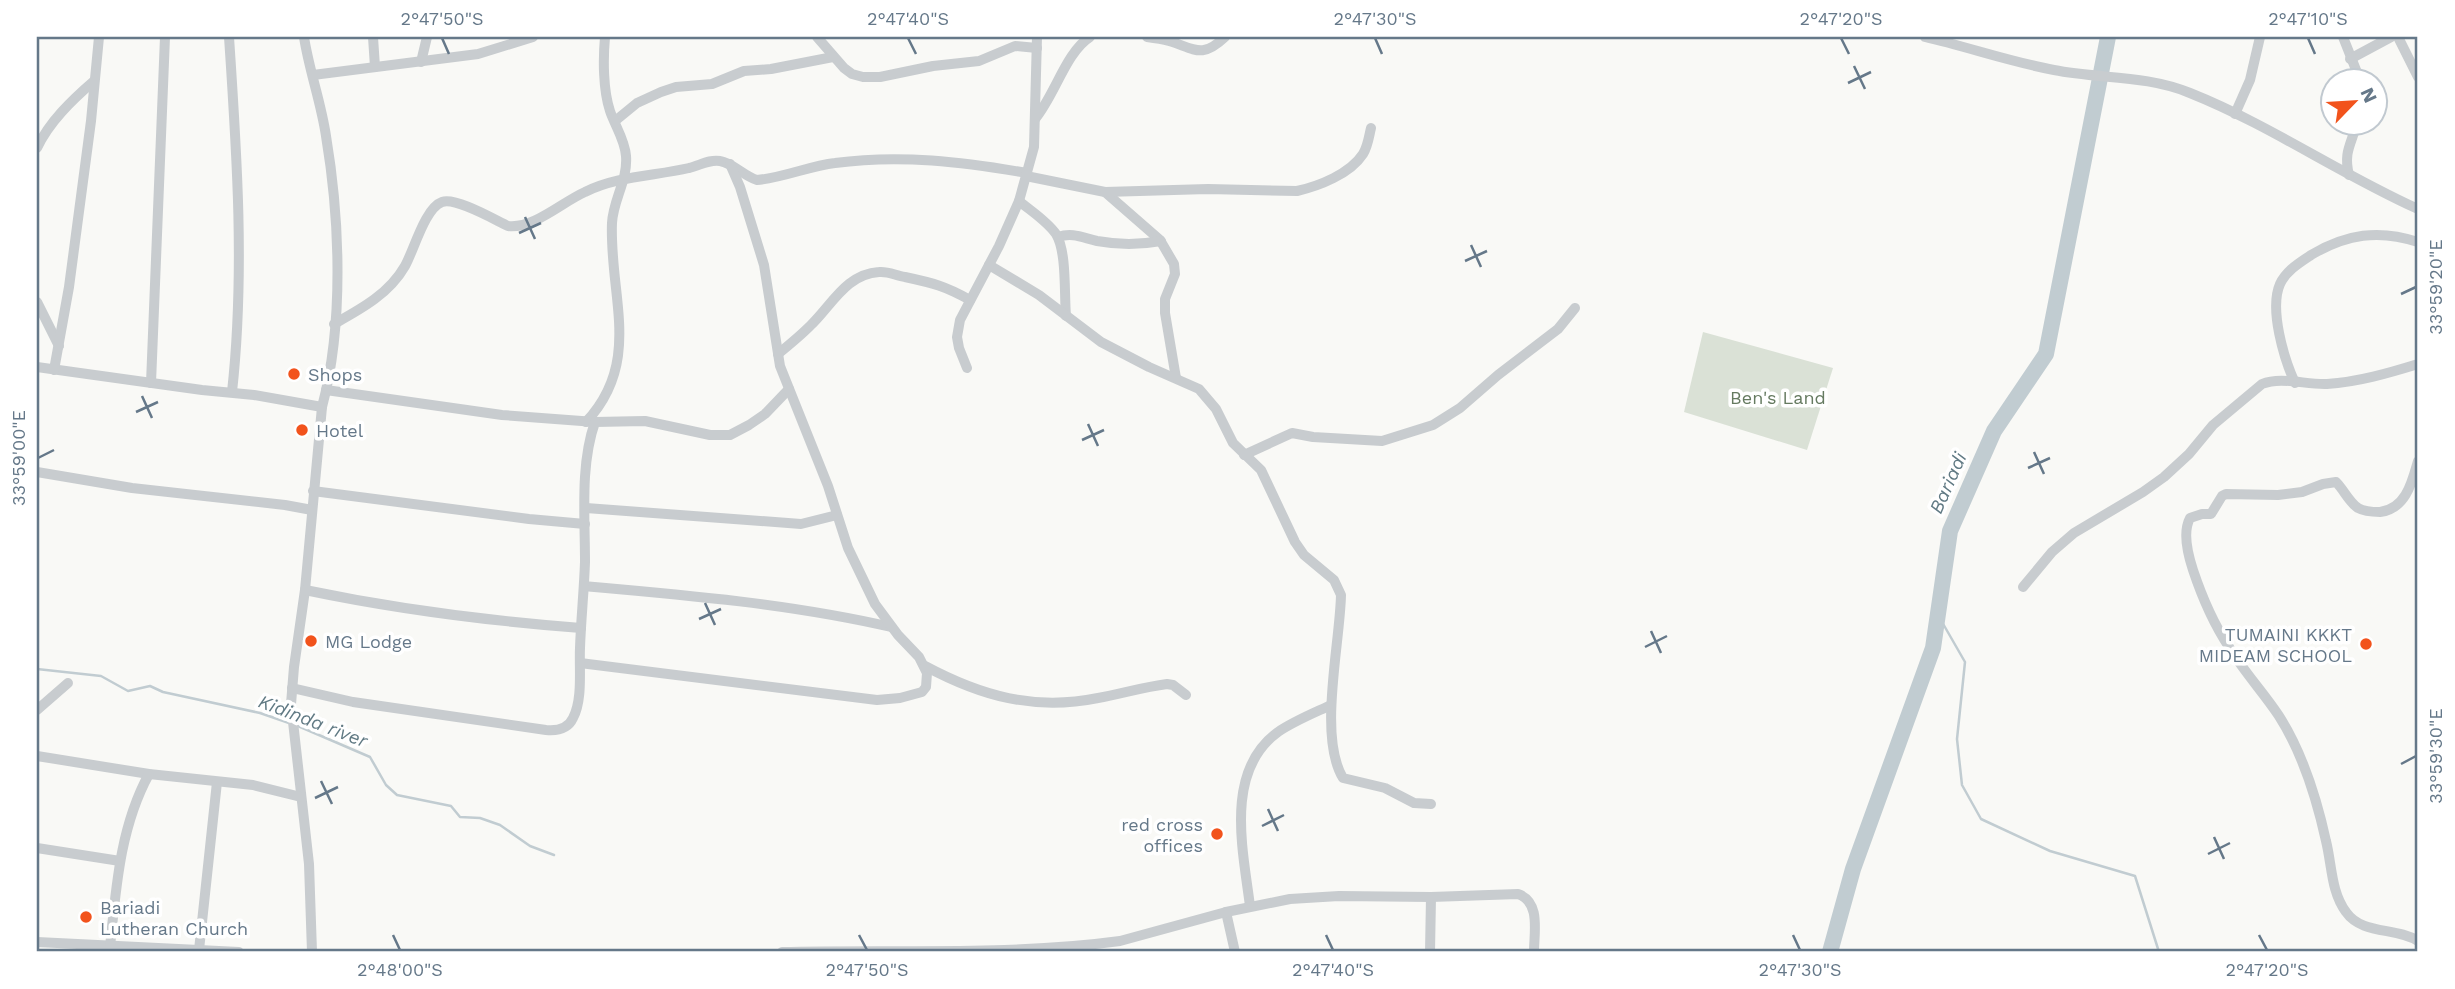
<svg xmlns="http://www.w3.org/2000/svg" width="2455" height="989" font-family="'Work Sans',sans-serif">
  <rect width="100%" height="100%" fill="#f9f9f6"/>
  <path fill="#dae1d6" d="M1703,332L1833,368L1807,450L1684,412Z"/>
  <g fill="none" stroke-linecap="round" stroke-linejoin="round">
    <g stroke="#c1ccd1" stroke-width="2.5">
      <path d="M1938,615L1965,662L1957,739L1962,785L1981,819L2050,851L2135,876L2159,952"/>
      <path d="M37,669L101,676L128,691L150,686L163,692L260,713L289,723"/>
      <path d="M298,726L370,757L386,785L397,795L451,806L460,817L480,818L500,825L530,846L554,855"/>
    </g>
    <path stroke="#c1ccd1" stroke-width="16" d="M1830,952L1853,869L1933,648L1950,531L1994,431L2046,354L2108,37"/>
    <g stroke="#c8cccf" stroke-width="10">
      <path d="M229,37C237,155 245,274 232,392"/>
      <path d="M304,37C309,70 321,102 326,136C340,220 344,324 322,407L305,590L294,667L291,704L309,864L312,952"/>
      <path d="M373,37L375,67"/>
      <path d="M817,37L844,68L852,74L863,77H880L933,66L979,61L1015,46L1037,48"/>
      <path d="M1147,37C1155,38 1162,39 1169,41C1195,49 1202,59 1225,37"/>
      <path d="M1925,37C1968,47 2011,62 2054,70C2100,79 2146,75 2190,93C2270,125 2340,174 2418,209"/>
      <path d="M2343,37L2360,80"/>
      <path d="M2398,37L2418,77"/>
      <path d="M2350,59L2391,37"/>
      <path d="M421,62L427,37"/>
      <path d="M313,75L478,54L533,37"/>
      <path d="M2235,114L2250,80L2260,37"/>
      <path d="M1035,119C1055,95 1066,52 1090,37"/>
      <path d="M615,121L637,103L661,92L676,87L712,84L744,71L771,69L833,57"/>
      <path d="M37,148C49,122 72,100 94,81"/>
      <path d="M2349,175C2343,151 2352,144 2357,122"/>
      <path d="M1026,176L1105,192L1160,240L1174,264L1175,274L1165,299V313L1176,378"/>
      <path d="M1105,192L1208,189L1297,191C1319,186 1350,174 1363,154C1368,146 1369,136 1371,128"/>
      <path d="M1019,201C1031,211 1047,221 1056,234C1067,252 1064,294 1066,316"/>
      <path d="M1058,237C1073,232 1083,238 1097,241C1119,245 1139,245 1161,241"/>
      <path d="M989,265L1039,295L1101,342L1149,367L1199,389L1216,409L1233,443L1261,470L1295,542L1304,555L1334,580L1341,595C1340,644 1318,737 1343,778L1385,788L1414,803L1431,804"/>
      <path d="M37,302L59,346"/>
      <path d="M334,324C361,309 389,294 405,266C414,250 425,208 442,202C456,197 495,220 508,226C534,229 562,202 585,192C617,176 654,176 689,168C699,166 709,159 720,161C733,163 744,176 757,180C783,178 809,166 835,163C900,154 964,162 1027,173"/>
      <path d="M778,354C789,345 800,336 810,326C832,305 846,274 879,272C889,271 896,276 905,277C933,283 945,286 970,300"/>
      <path d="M37,367L202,390L254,395L322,407"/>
      <path d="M967,368L959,348L957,337L960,320L999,246L1019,201L1034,147L1037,37"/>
      <path d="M54,370L69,287L91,121L99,37"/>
      <path d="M151,383L165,37"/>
      <path d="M2295,383C2284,359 2269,309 2280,284C2286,271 2299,263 2311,255C2346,234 2379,229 2418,242"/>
      <path d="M326,390L502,415L595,422L645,421L710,435H730L749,425L765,414L789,389"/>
      <path d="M586,422C643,361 609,296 612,223C613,200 628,180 626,156C625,140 615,126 610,111C603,90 603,59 605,37"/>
      <path d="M1244,455L1292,433L1313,437L1382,441L1433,425L1460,408L1498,375L1558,329L1575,308"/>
      <path d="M2418,461C2412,482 2406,509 2380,512C2373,512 2365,512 2358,508C2349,502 2344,490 2336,482L2323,484L2302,492L2278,495L2226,494L2222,496L2211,514H2202L2190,518C2182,533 2188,555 2193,570C2202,597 2213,623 2229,647C2244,672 2264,693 2279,716C2302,752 2317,800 2326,841C2332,865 2331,892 2346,912C2362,935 2396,927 2418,941"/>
      <path d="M37,472L132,488L285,505L312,510"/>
      <path d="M313,491L529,519L585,524"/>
      <path d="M586,508L801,524L837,515"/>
      <path d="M584,586C687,595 791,604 891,627"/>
      <path d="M2023,587L2052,552L2074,533L2143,492L2164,477L2189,454L2213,425L2262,384C2281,376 2306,385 2327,384C2358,382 2389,373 2418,364"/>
      <path d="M305,590C396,609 489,621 581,628"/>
      <path d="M580,663L877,700L900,698L922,692L926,687L927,673L919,657L898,635L875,604L848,548L828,486L780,366L764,265L740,187L730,164"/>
      <path d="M925,666C981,696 1034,711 1098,698C1121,694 1143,687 1167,684L1173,685L1186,695"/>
      <path d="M292,688L353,702L546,730C557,731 568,729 573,718C583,699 579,669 580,648C581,619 584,591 585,562C585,516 580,465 595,422"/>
      <path d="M37,710L68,683"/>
      <path d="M37,756L149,774L253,785L301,797"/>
      <path d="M37,848L120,861"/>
      <path d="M1250,906C1243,850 1224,771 1278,732C1294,721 1314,713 1331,705"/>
      <path d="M1226,912L1235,952"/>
      <path d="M37,942L239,952"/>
      <path d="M110,947C116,888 120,827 149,774"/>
      <path d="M199,950L217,782"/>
      <path d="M782,952C894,949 1009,956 1120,941L1226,912L1290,899L1339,896L1431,897L1518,894C1541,902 1534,932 1534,952"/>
      <path d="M1430,952L1431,897"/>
    </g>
  </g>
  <path fill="none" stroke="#657889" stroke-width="2.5" d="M442,38L449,54M908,38L916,54M1375,38L1382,54M1841,38L1849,54M2308,38L2315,54M1854,66L1865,89M1848,83L1871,72M525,217L535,239M519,233L541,223M1471,245L1481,267M1465,261L1487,251M2401,294L2416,287M142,396L152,418M136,412L158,402M1088,424L1098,446M1082,440L1104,430M2034,452L2044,474M38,458L54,450M2028,468L2050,458M705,603L715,625M699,619L721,609M1651,631L1661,653M1645,647L1667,636M2401,764L2416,756M321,781L332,804M315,798L338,787M1268,809L1278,831M1262,826L1284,815M2214,837L2224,859M2208,854L2230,843M393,935L400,950M859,935L867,950M1326,935L1333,950M1793,935L1800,950M2259,935L2267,950"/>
  <g fill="#f2531c" stroke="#fff" stroke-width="2.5">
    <circle cx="294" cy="374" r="7"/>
    <circle cx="302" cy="430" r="7"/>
    <circle cx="311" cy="641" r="7"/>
    <circle cx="2366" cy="644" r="7"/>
    <circle cx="1217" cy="834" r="7"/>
    <circle cx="86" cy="917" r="7"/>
  </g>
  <g text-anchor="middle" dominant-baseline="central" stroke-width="7" stroke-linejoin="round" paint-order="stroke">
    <g font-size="18" fill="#657889" stroke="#fff" text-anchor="start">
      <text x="308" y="374">Shops</text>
      <text x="316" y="430">Hotel</text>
      <text x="2352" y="634" text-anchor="end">TUMAINI KKKT<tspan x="2352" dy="21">MIDEAM SCHOOL</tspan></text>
      <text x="325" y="641">MG Lodge</text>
      <text x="1203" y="824" text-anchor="end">red cross<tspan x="1203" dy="21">offices</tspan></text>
      <text x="100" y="907">Bariadi<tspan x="100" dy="21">Lutheran Church</tspan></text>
    </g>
    <g font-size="18" fill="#657a60" stroke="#fff">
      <text x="1778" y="397">Ben's Land</text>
    </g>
    <g font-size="19" font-style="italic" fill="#617a84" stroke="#fff">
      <text transform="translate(1948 483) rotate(-66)">Bariadi</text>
      <text transform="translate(313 721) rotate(21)">Kidinda river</text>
    </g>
  </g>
  <rect width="2455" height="989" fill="none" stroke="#ffffff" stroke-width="77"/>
  <g transform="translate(2354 102) rotate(65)"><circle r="33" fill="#ffffff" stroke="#c1c9d0" stroke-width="2"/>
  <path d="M0-5L12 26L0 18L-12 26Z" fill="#f2531c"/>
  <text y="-10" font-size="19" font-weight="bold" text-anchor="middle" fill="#657889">N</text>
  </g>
  <rect x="38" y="38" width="2378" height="912" fill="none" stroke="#657889" stroke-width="2.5"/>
  <g font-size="18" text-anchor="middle" fill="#657889">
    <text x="442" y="25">2°47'50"S</text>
    <text x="908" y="25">2°47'40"S</text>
    <text x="1375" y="25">2°47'30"S</text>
    <text x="1841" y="25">2°47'20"S</text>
    <text x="2308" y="25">2°47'10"S</text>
    <text transform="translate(2436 287) rotate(-90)" y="6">33°59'20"E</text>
    <text transform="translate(19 458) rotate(-90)" y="6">33°59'00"E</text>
    <text transform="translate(2436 756) rotate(-90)" y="6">33°59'30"E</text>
    <text x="400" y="976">2°48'00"S</text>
    <text x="867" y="976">2°47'50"S</text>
    <text x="1333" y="976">2°47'40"S</text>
    <text x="1800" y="976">2°47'30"S</text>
    <text x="2267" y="976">2°47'20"S</text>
  </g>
</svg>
